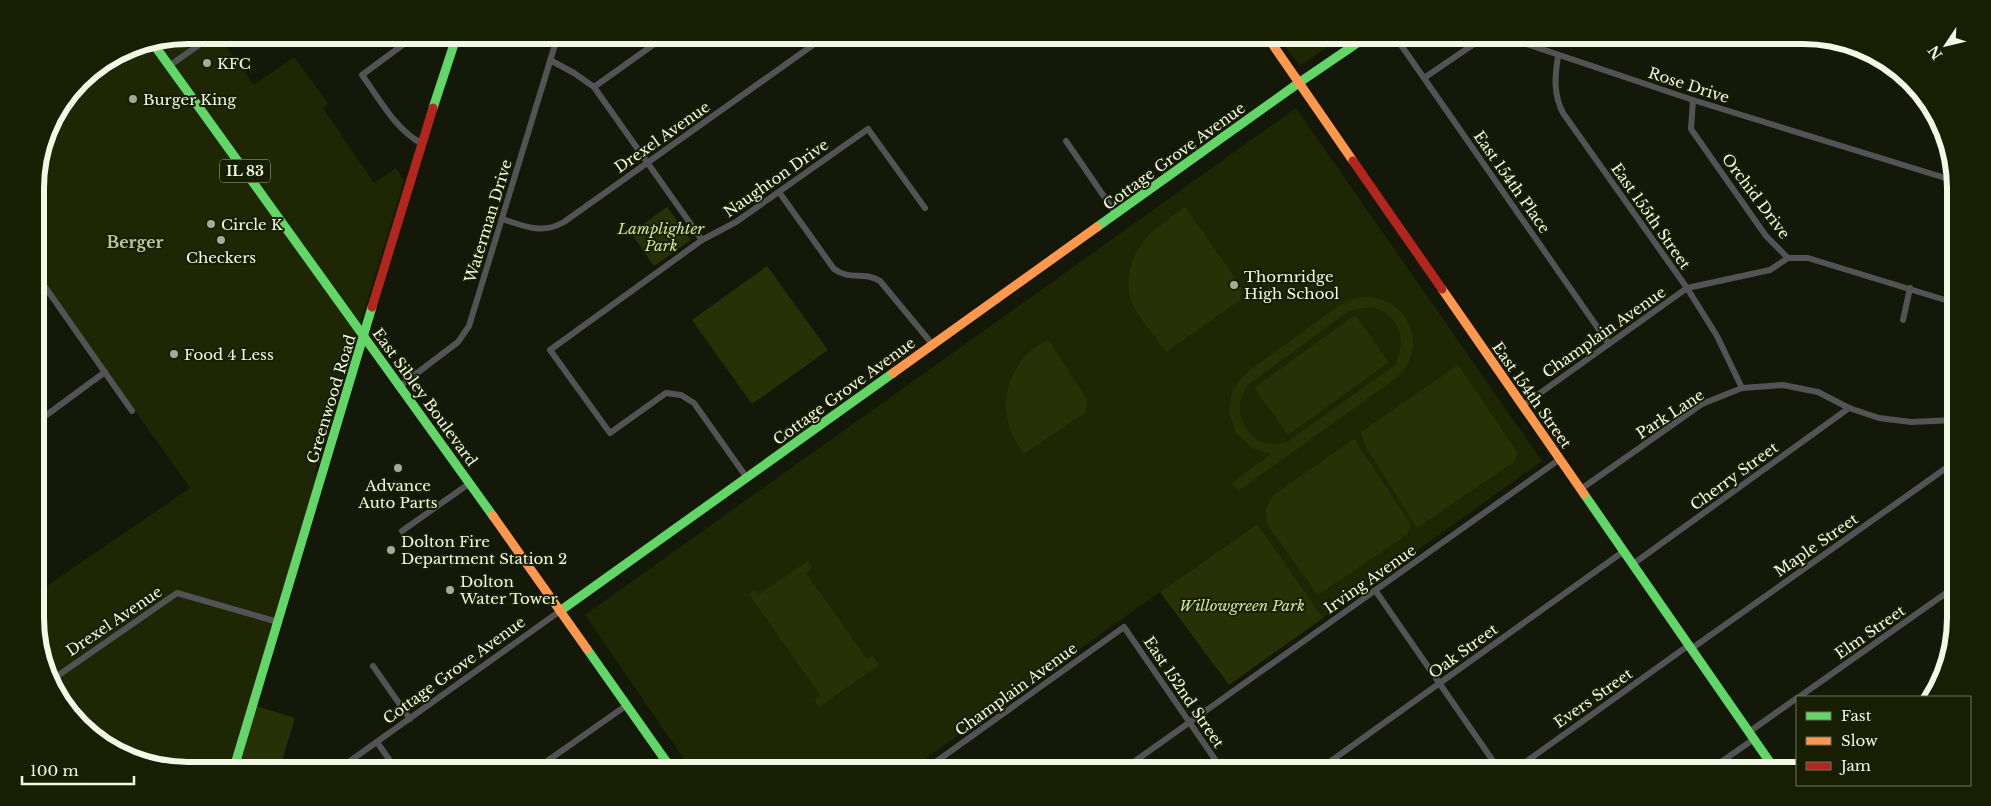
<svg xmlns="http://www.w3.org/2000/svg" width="1991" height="806" font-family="'Libre Baskerville',serif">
  <rect width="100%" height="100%" fill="#141808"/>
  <g fill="#1e2603">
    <path d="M187,35H218L254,85L294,57L328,103L323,108L374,183L396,168L404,181L314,475L322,476L233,771H187L138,763L73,719L38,648V592L190,488L36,272L35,177L51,120L87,73L129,46Z"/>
    <path d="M1277,35H1344L1300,66Z"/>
    <path d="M1296,108L1542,461L1323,618L1256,524L908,771H692L585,615Z"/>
  </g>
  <g fill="#283106" fill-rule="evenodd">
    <path d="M667,207L691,240L654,266L631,233Z"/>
    <path d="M1185,207L1242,288L1240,300L1166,352C1156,338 1145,325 1136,311C1121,286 1130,253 1151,233C1161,224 1173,216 1185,207Z"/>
    <path d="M767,266L828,350L752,404L692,320Z"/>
    <path d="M1361,297C1408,294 1432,348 1395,379L1238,491L1232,483L1271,454L1252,448L1236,433L1229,412L1232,391L1242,377L1250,370L1340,305L1350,300ZM1371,307C1399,313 1408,341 1395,365L1287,442C1252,455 1225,412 1249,384L1346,313L1356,309Z"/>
    <path d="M1355,315L1389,362L1288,435L1254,388Z"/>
    <path d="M1048,340L1087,399L1086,412L1024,454C1020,448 1015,441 1012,434C996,398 1013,356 1048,340Z"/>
    <path d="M1458,365L1517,452L1515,461L1417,528L1364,444L1361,432Z"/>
    <path d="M1354,439L1410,523L1408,534L1318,595L1267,524C1264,510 1266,505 1275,494Z"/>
    <path d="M1257,524L1323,618L1229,685L1160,592Z"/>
    <path d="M808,561L813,568L806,573L867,659L873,656L879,665L819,707L814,700L820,695L749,594L755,590L758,595Z"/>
    <path d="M253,705L295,718L279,771H233Z"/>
  </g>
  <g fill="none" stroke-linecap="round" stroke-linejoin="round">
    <g stroke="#535356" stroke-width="6">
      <path d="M416,35L362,75C379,98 395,129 421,143"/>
      <path d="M1394,35L1609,344"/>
      <path d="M1558,56C1555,76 1553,94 1563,113L1687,288L1717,336L1742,388"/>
      <path d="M550,60L574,73L594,87L702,240"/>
      <path d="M169,66L213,35"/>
      <path d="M1424,78L1474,44L1493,40L1512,39L1693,100L1955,181"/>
      <path d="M594,87L667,35"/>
      <path d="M1693,100L1691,129L1766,236L1788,258H1808L1955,303"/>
      <path d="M1066,141L1116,214"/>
      <path d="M779,192L834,269C850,281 865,271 880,281L933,345"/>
      <path d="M502,219C525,226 541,235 564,222L827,35"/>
      <path d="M36,274L132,411"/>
      <path d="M1903,320L1910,288"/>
      <path d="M400,386L458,342L469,326L558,35"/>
      <path d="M1522,406L1687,288L1770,270L1788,258"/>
      <path d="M37,422L105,372"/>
      <path d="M747,478L694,403L681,395L666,393L610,433L550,350L702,240L736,222L868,129L925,208"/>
      <path d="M1581,489L1702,404L1742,388L1783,385L1818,392L1849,408L1879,418L1911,422L1955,420"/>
      <path d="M402,531L470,483"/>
      <path d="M1633,564L1849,408"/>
      <path d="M1375,590L1500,771"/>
      <path d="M1691,649L1956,461"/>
      <path d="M373,666L410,719"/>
      <path d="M53,679L177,593L278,622"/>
      <path d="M1799,697L1956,586"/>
      <path d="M1749,732L1797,698"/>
      <path d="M377,742L397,771"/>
      <path d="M336,771L560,611"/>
      <path d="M533,771L627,705"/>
      <path d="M923,771L1124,627L1223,771"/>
      <path d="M1121,771L1560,459"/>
      <path d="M1317,771L1624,551"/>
      <path d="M1513,771L1689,645"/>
      <path d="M1708,771L1754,739"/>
    </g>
    <g stroke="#63d668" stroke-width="9">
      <path d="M152,42L493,516"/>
      <path d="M433,108L457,35"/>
      <path d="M1097,227L1300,82L1369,35"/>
      <path d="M1584,494L1776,771"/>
      <path d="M560,611L893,373"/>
      <path d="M587,649L673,771"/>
      <path d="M233,771L372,307"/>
    </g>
    <g stroke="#ff974d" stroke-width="9">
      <path d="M1266,35L1353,161"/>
      <path d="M1442,289L1584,494"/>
      <path d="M893,373L1097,227"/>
      <path d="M493,516L587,649"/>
    </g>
    <g stroke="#b3261e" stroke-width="9">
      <path d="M1353,161L1442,289"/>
      <path d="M372,307L433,108"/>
    </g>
  </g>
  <g fill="#a4a998" stroke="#171e02" stroke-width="2">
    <circle cx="207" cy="63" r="5"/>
    <circle cx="133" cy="99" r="5"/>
    <circle cx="211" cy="224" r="5"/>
    <circle cx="221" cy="240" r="5"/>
    <circle cx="1234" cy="285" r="5"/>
    <circle cx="174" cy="354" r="5"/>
    <circle cx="398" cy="468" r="5"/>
    <circle cx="391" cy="550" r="5"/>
    <circle cx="450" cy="590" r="5"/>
  </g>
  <g text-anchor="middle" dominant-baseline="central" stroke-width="4" stroke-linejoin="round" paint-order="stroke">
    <rect fill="#171e02" stroke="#b0b6a2" stroke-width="1" x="220" y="159.5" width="50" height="23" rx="4"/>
    <g font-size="14" font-weight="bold" fill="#f2f7e6">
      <text x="245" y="171">IL 83</text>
    </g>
    <g font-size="15" fill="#f2f7e6" stroke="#171e02" text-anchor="start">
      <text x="217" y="63">KFC</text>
      <text x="143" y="99">Burger King</text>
      <text x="221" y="224">Circle K</text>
      <text x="221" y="257" text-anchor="middle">Checkers</text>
      <text x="1244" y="276">Thornridge<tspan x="1244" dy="17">High School</tspan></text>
      <text x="184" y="354">Food 4 Less</text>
      <text x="398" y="485" text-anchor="middle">Advance<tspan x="398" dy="17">Auto Parts</tspan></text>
      <text x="401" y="541">Dolton Fire<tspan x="401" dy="17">Department Station 2</tspan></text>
      <text x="460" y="581">Dolton<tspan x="460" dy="17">Water Tower</tspan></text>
    </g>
    <g font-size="15" fill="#f2f7e6" stroke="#171e02">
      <text transform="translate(1689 85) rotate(18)">Rose Drive</text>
      <text transform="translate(662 137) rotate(-35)">Drexel Avenue</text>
      <text transform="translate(1174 156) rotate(-36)">Cottage Grove Avenue</text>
      <text transform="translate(776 178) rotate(-35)">Naughton Drive</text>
      <text transform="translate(1512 182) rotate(55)">East 154th Place</text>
      <text transform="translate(1756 196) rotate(53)">Orchid Drive</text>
      <text transform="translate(1651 216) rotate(55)">East 155th Street</text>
      <text transform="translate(488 221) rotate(-73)">Waterman Drive</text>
      <text transform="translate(1604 332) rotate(-35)">Champlain Avenue</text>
      <text transform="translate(844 391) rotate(-36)">Cottage Grove Avenue</text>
      <text transform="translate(1532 395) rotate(55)">East 154th Street</text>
      <text transform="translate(425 397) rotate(54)">East Sibley Boulevard</text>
      <text transform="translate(331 399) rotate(-73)">Greenwood Road</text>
      <text transform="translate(1670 414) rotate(-33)">Park Lane</text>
      <text transform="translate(1734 476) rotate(-36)">Cherry Street</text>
      <text transform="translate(1816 545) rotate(-35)">Maple Street</text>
      <text transform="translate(1370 579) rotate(-35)">Irving Avenue</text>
      <text transform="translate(114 621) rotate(-34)">Drexel Avenue</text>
      <text transform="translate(1870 632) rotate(-35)">Elm Street</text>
      <text transform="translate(1463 651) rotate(-36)">Oak Street</text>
      <text transform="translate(454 670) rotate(-36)">Cottage Grove Avenue</text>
      <text transform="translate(1016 689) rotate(-36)">Champlain Avenue</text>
      <text transform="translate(1184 692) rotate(56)">East 152nd Street</text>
      <text transform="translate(1593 698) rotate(-35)">Evers Street</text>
    </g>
    <g font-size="15" font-style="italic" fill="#d1e799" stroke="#171e02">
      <text x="661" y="228">Lamplighter<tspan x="661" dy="17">Park</tspan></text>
      <text x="1242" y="605">Willowgreen Park</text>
    </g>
    <g font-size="16" font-weight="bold" fill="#b9c4a1" stroke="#171e02">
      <text x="135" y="242">Berger</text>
    </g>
  </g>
  <path d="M0 0H1991V806H0ZM188 44H1803A144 144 0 0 1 1947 188V618A144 144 0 0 1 1803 762H188A144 144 0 0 1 44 618V188A144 144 0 0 1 188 44Z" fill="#171e02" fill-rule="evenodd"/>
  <path fill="none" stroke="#f2f7e6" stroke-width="6" d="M188 44H1803A144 144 0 0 1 1947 188V618A144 144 0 0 1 1803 762H188A144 144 0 0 1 44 618V188A144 144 0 0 1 188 44Z"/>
  <rect x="1796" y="696" width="175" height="90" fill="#171e02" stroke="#6f755d"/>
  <rect x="1806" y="712" width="25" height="8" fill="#63d668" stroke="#6f755d"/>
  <text x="1841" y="721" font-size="15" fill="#f2f7e6">Fast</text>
  <rect x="1806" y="737" width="25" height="8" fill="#ff974d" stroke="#6f755d"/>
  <text x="1841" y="746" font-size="15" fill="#f2f7e6">Slow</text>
  <rect x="1806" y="762" width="25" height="8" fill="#b3261e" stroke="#6f755d"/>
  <text x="1841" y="771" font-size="15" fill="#f2f7e6">Jam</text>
  <g transform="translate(1946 45) rotate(235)" stroke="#171e02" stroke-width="4" paint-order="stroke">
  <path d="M0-4L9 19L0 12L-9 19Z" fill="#f2f7e6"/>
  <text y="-8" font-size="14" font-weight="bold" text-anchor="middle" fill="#f2f7e6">N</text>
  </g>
  <path d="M22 776v8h112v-8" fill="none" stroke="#f2f7e6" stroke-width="2.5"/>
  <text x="30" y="776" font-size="15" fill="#f2f7e6" stroke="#171e02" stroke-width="4" paint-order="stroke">100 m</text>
</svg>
